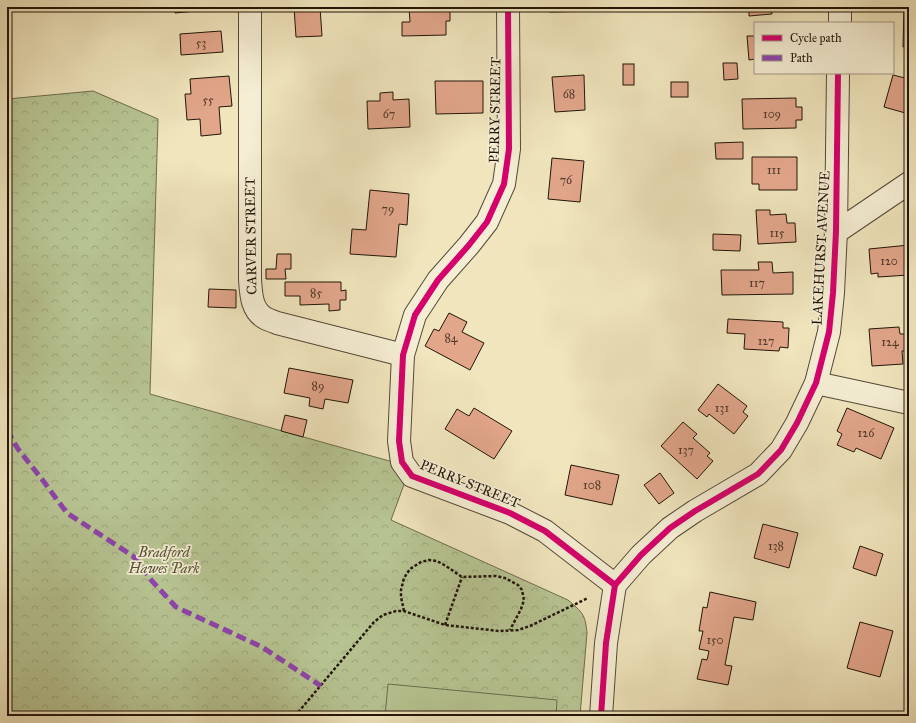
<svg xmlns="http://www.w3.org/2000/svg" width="916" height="723" font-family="'IM FELL Great Primer',serif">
  <defs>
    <pattern id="park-crowns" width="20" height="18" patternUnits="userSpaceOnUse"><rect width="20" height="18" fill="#b7c593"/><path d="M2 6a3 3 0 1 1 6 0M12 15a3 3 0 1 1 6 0" fill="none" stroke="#9da87d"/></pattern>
  </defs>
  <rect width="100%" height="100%" fill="#f0e5bd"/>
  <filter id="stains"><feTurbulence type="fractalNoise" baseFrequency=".005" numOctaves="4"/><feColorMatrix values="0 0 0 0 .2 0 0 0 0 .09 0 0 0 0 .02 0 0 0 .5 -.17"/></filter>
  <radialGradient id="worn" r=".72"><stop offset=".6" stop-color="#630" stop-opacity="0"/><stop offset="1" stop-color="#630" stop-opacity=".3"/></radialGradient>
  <path fill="url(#park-crowns)" stroke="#6c6d4e" d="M93,91L158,119L150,394L393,462L406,479L391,520L568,600C583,613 585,614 587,633L580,716H7V99Z"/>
  <path fill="#b7c593" stroke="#6c6d4e" d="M388,684L557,700L556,716H385Z"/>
  <g fill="#e2a68b" stroke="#221509">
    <path d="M175,7H207V10L175,13Z"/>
    <path d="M294,7H320L322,36L296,37Z"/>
    <path d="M409,7H450V21H446V35L402,36V22H410Z"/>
    <path d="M550,7H594V11L550,12Z"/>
    <path d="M749,7H771L772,14L749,16Z"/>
    <path d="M904,7H909V47H903Z"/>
    <path d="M221,31L223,52L181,55L180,34Z"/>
    <path d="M747,36H755V59L749,60Z"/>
    <path d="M723,63H737L738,79L724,80Z"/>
    <rect x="623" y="64" width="11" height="21"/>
    <path d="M584,75L585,110L555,112L552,77Z"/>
    <path d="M893,75L909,79V114L884,107Z"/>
    <path d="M229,76L232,106L219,107L221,134L201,136L200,119L187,120L185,94H191L190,79Z"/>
    <path d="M435,81H483V113L436,114Z"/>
    <rect x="671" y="82" width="17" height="15"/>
    <path d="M393,92V100L409,99L410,127L368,129L367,101H380V93Z"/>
    <path d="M796,98V107H802V120H796V128L743,129L742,99Z"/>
    <path d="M743,142V159H716L715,143Z"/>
    <path d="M752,157H797V190H759V184H752Z"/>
    <path d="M552,158L584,161L580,202L548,199Z"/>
    <path d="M370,190L409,194L407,225L399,224L396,257L350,254L352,229L366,230Z"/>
    <path d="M756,210H770V215L786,214L787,223H795L796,242L758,244Z"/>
    <path d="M713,234L741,235L740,251L713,250Z"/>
    <path d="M909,245V275L878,277V273L871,274L869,249Z"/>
    <path d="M277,254H291V269H285L286,279H266V269H276Z"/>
    <path d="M758,262H772L773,273L793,272V294L722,295L721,270H759Z"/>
    <path d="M285,282H341V291L346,290V300H340V310L329,311V304L300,305V296H285Z"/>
    <path d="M209,289L236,290V308L208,307Z"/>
    <path d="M449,313L467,322L462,332L484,343L470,370L425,346L434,329L439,331Z"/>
    <path d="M728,319L783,322V328H789L788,348L780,347L779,351L744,349L745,334L727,333Z"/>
    <path d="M899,327L900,334H909V351H902L903,364L872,366L869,329Z"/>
    <path d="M289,368L353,380L348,403L325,399L323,409L309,406L310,398L284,393Z"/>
    <path d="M718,384L747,406L743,412L748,416L734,434L709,414L707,417L698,410Z"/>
    <path d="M474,408L512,431L494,459L445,429L457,409L469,416Z"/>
    <path d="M847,408L894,428L881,459L856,448L854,452L837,445L842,434L837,431Z"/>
    <path d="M285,415L307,420L303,437L281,431Z"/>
    <path d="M683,422L697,434L693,438L710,453L707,456L713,461L697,479L661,446Z"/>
    <path d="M571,465L619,475L612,505L565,495Z"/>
    <path d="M660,473L674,493L659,504L644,485Z"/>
    <path d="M763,524L798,533L789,568L754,558Z"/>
    <path d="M860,546L883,554L876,576L853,568Z"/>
    <path d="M710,592L756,602L753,620L734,617L725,665L732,666L728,685L697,679L702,659L707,660L709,651L699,649L703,631H699L703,607L707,608Z"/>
    <path d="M860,622L893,631L880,677L847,668Z"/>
  </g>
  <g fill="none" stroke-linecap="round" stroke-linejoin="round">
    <g stroke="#564936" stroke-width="24">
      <g id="minor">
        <path d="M250,7V279C251,293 251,310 265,318C268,320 273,321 277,323L403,355"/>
        <path d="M508,7L509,149L504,184L487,222L469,245L438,280L415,315L403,355L399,441L402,462L412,476L510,513L545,531L615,585"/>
        <path d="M840,23V7"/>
        <path d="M836,231L841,229L909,183"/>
        <path d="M816,383L909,403"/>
        <path d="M601,716L606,643L615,585L641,555L670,528L695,511L758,474L781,450L797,423L816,383L829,332L833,293L836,231L838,73"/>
      </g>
    </g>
    <g stroke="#221509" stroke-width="2.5" stroke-dasharray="3 2" stroke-linecap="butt">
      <path d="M404,611L401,597V590L404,578L410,569L421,562L429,560L437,561L446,566L462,577L496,576L505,578L518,585L522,590L524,600L521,609L510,630"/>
      <path d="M445,625L462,577"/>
      <path d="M295,716L374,622L383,615L396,611H404L445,625L499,631L518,630L530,626L588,598"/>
    </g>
    <use href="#minor" stroke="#f5eed4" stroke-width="22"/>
    <path stroke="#8e44ad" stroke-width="5" stroke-dasharray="10 5" stroke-linecap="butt" d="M7,430L18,449L41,478L67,513L133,556L152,581L176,607L262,647L321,686"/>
    <g stroke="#f5eed4" stroke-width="8">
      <g id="cycleway">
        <path d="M508,7L509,149L504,184L487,222L469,245L438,280L415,315L403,355L399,441L402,462L412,476L510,513L545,531L615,585"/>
        <path d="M601,716L606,643L615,585L641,555L670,528L695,511L758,474L781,450L797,423L816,383L829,332L833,293L836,231L838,73"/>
      </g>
    </g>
    <use href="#cycleway" stroke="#d6006c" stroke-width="6"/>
  </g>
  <g text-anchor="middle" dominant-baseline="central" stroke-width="3.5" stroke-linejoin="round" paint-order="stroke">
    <g font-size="12" fill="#52392a">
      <text x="201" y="43">53</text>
      <text x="569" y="94">68</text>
      <text x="208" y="100">55</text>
      <text x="389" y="114">67</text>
      <text x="772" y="114">109</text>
      <text x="774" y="170">111</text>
      <text x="566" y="180">76</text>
      <text x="388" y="209">79</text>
      <text x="777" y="233">115</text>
      <text x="889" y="261">120</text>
      <text x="757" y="283">117</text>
      <text x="316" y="293">85</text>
      <text x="451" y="338">84</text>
      <text x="766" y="341">127</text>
      <text x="890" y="342">124</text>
      <text x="318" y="386">89</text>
      <text x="722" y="408">131</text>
      <text x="866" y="433">126</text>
      <text x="686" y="450">137</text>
      <text x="592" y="485">108</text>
      <text x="776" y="546">138</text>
      <text x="715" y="640">150</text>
    </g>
    <g font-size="14" fill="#221509" stroke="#f5eed4">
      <text transform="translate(495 110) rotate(-89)">PERRY STREET</text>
      <text transform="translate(251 236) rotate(-91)">CARVER STREET</text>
      <text transform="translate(821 248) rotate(-87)">LAKEHURST AVENUE</text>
      <text transform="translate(470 484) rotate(22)">PERRY STREET</text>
    </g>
    <g font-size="14" font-style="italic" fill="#565339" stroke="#f5eed4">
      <text x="164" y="552">Bradford<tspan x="164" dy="16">Hawes Park</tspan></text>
    </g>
  </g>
  <rect width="916" height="723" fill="none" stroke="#f0e5bd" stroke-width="24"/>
  <rect x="8" y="8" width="900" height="707" fill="none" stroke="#221509" stroke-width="2"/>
  <rect x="12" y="12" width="892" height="699" fill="none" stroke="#221509"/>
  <rect x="754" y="22" width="140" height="52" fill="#f5eed4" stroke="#a19783"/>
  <rect x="762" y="35" width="20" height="6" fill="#d6006c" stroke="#a19783"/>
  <text x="790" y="42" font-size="12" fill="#221509">Cycle path</text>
  <rect x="762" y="55" width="20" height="6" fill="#8e44ad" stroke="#a19783"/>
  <text x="790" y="62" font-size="12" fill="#221509">Path</text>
  <rect width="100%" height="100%" filter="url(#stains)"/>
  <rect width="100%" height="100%" fill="url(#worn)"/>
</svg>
